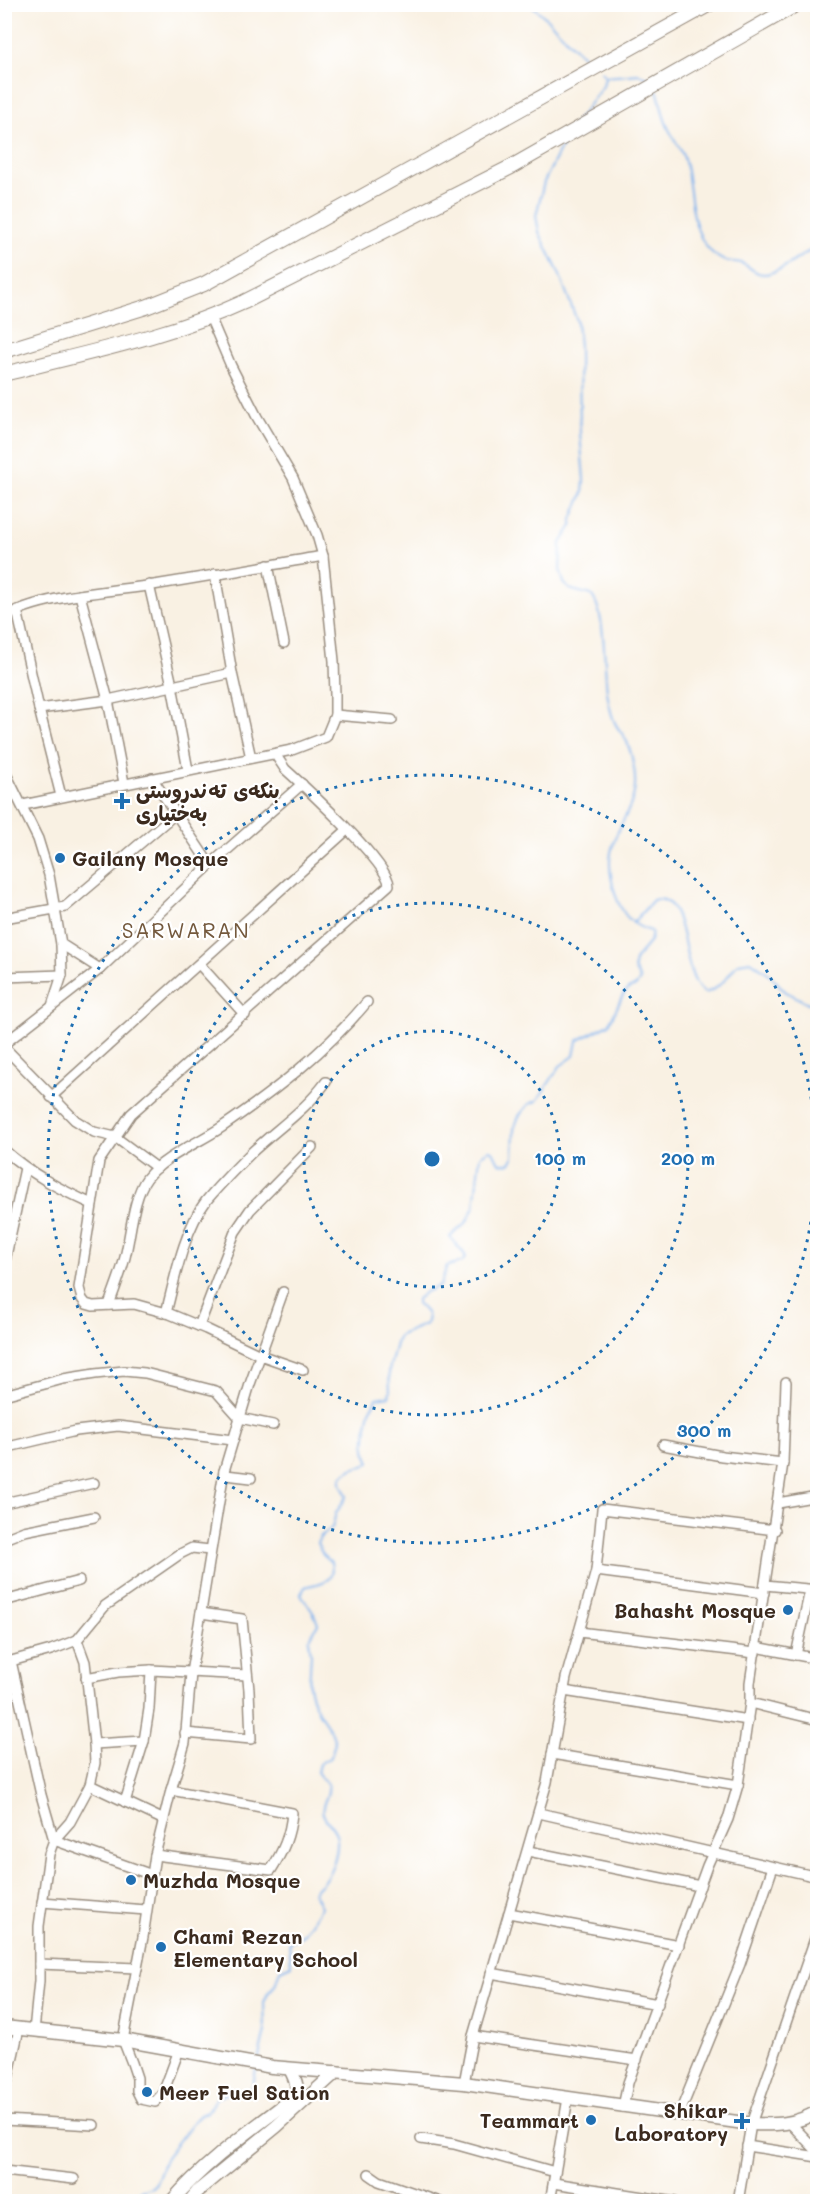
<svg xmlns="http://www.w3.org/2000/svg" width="822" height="2206" font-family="Mali,'Playpen Sans Arabic',sans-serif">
  <rect width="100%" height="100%" fill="#fff"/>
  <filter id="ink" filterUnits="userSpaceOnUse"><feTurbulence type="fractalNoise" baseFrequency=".0167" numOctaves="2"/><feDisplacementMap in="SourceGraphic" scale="12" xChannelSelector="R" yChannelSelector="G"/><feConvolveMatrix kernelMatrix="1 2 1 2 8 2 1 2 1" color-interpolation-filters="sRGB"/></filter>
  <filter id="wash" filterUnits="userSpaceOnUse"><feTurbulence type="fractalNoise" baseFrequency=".008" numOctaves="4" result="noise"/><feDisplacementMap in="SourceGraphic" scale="24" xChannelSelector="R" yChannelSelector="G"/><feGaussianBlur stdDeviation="1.35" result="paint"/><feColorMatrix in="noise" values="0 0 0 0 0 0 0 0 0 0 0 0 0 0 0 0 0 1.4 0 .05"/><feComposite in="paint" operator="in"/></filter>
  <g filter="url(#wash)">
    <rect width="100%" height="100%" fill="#f9f1e3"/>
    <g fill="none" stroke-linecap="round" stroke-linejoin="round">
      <g stroke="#81b3ed" stroke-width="2">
        <path d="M529,4C553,20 569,46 592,64"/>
        <path d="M605,77L639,74L651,80"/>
        <path d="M657,90C661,101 662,114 667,125C672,138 682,148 685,162C693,192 688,239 719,258C726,263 734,261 741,263C752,267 756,277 770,273C788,269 800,254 818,247"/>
        <path d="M573,126L603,86L605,77L601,71"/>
        <path d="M633,923L653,900C690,889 679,980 705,993C721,988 728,976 738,963L751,961L768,973L786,992L818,1008"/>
        <path d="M258,2061L265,2031L264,2002L268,1993L275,1985L280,1970L291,1965L289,1942L303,1935L321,1907L314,1893C316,1887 319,1887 323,1882C333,1869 340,1849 336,1834C333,1826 326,1821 323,1814C320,1804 330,1796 328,1787C327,1782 320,1777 317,1772L319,1764L331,1757L335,1742L331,1731L319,1713L312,1698L309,1686L311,1654L309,1640L318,1624L314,1614L301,1594L305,1587C319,1582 336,1585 331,1562L323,1555L317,1543L321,1536L332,1528L336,1513L347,1496L341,1484V1478C353,1463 362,1470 370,1462L365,1451L367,1425L370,1411L377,1398L389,1396L390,1391L389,1370L397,1340L400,1335L426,1324C431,1314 423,1310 417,1303V1299L427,1291L440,1286L447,1266L462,1262L465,1258V1255L450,1237L466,1223L474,1207L480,1156L489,1150L493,1151L499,1163L504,1164L510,1163L513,1158L514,1129L519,1116L529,1104L537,1101L560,1066L574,1056L577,1041L609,1024L623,995L628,989L636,986L640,980C639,977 637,974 635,971C629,954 655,947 651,931C633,926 624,917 617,899C607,870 607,852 621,825C627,813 634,800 635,786C636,773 632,754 627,742C624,734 618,730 615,723C610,713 609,703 607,692C604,669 606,610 591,595L569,589L564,583L560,570L561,543L572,526V519L583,493L584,480L580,433L579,347L577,321L559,273L539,232L536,216L544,182L563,144"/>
        <path d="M130,2202L141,2191L152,2187L156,2183L166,2157L194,2121L200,2115L207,2112L216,2098L232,2091L249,2090L253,2085L256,2069"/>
      </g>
    </g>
  </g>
  <g filter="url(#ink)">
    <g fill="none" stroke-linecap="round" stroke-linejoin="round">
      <g stroke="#9a8e80" stroke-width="12">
        <g id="street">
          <path d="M268,565L284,643"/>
          <path d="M215,574L232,673L251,758"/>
          <path d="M149,585L172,685L188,770"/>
          <path d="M80,595L108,700L124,783"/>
          <path d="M17,610L39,709L61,796"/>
          <path d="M4,618C32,597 110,591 147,586C206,577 265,566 323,556"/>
          <path d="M39,709L108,700L232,673"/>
          <path d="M335,715L392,720"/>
          <path d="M275,754L285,769C304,786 389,864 389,885L131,1114L99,1161L79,1288L82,1299L86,1304L93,1306L134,1304L170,1314L206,1329L260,1355L303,1370"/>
          <path d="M4,770L38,839L49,875L61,944L62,975L52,1006"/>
          <path d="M152,778L210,865"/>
          <path d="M23,805L292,750L326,737L335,715V695L334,661L323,556L317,535L293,478L257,417L231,366L210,317"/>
          <path d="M4,918L65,907L175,814"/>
          <path d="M61,944L100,969"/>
          <path d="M199,964L245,1015"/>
          <path d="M4,977L62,975"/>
          <path d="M4,1044L100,969L210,865L302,784"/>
          <path d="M4,1047L75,1120L94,1132L115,1137L157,1168"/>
          <path d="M51,1097L347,830"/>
          <path d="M4,1150C31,1174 59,1189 92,1204"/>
          <path d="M4,1265L25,1168"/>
          <path d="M109,1305C114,1290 120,1276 124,1261C131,1237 132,1198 147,1178C163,1157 200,1142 222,1127C276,1090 325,1052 367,1002"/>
          <path d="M166,1313C175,1278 184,1230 206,1201C219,1185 235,1169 250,1154C275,1130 305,1111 326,1082"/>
          <path d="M199,1326L235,1232L250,1210L312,1147"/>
          <path d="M4,1395L63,1379L95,1374L124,1371L145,1373L216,1391L240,1418L273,1425"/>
          <path d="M663,1445L722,1456L783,1463"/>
          <path d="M4,1448L76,1431L118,1426L233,1440"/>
          <path d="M251,1478L226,1475L224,1471L250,1384L283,1292"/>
          <path d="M4,1503L94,1483"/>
          <path d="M778,1503L818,1496"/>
          <path d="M4,1539L24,1531L94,1517"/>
          <path d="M596,1571L764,1593"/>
          <path d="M765,1585L818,1590"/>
          <path d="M4,1601L79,1581"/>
          <path d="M579,1632L755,1653"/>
          <path d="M756,1647L818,1659"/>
          <path d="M796,1655L810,1590"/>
          <path d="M11,1661L41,1795L54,1840L152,1875"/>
          <path d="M4,1663L51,1650L77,1640L105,1606L180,1554L192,1548L210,1550"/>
          <path d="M86,1678L118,1672L151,1670L247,1675"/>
          <path d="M564,1691L748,1720"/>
          <path d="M750,1703L818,1720"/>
          <path d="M185,1733L251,1739L249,1690L242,1619L201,1613"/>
          <path d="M94,1744L144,1741"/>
          <path d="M552,1754L738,1785"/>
          <path d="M90,1785L164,1820"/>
          <path d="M125,1802L144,1741L149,1709L151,1670"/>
          <path d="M539,1813L818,1877"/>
          <path d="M528,1851L700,1886"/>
          <path d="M155,1855L271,1870C283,1851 290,1836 292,1813L171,1790"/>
          <path d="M42,1902L146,1910"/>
          <path d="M509,1913L679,1945"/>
          <path d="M39,1964L137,1968"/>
          <path d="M491,1973L658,2004"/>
          <path d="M34,2031L39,1981V1926L49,1854L54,1840L70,1822L90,1785L95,1763L94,1744L85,1662L77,1640"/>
          <path d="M473,2036L637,2060"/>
          <path d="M179,2050L163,2093L155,2102L141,2099L137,2091V2078L132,2063L123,2040L143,1937L155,1855L171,1790L185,1743L191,1673L224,1471"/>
          <path d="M464,2083L473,2036L547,1782L566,1678L596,1571L602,1509L775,1530"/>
          <path d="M4,2096L19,2029"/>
          <path d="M623,2107L628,2083L707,1866L728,1819L738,1785L750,1703V1683L783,1463L786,1382"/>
          <path d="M679,2115L740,1964L773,1867"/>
          <path d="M4,2120L94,2125"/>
          <path d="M790,2123L818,2152"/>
          <path d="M421,2139L454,2144L555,2172"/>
          <path d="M747,2146L818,2157"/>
          <path d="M4,2171L74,2179"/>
          <path d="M369,2174L379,2181L440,2202"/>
          <path d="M554,2183L675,2202"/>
          <path d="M550,2202L568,2098"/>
          <path d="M738,2202L751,2124L818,1930"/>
        </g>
      </g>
      <g stroke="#9a8e80" stroke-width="15">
        <g id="secondary">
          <path d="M4,2027L123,2040L272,2067L464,2083L751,2124C775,2125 796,2125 818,2111"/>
          <path d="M171,2202C206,2161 251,2130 293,2098C300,2088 295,2079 290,2069"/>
          <path d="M189,2202L198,2191L277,2126L336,2072"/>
        </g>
      </g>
      <g stroke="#9a8e80" stroke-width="16">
        <g id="primary">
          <path d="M4,351L146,307L204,284L710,4"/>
          <path d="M4,374C85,353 168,337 244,302L511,167L797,4"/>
        </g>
      </g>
      <use href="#street" stroke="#fff" stroke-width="9"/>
      <use href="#secondary" stroke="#fff" stroke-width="12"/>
      <use href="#primary" stroke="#fff" stroke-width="14"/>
    </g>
  </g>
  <g fill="none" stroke="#1f6fb2" stroke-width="3" stroke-dasharray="3 6">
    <circle cx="432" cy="1159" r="128"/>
    <circle cx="432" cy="1159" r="256"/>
    <circle cx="432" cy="1159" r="384"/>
  </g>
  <g fill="#1f6fb2" stroke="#fff" stroke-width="2">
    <path d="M119 792h6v6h6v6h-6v6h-6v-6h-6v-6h6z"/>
    <circle cx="60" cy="858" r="6"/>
    <circle cx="788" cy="1610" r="6"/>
    <circle cx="131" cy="1880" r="6"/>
    <circle cx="161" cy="1947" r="6"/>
    <circle cx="147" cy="2092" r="6"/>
    <circle cx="591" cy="2120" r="6"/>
    <path d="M739 2112h6v6h6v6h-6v6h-6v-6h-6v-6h6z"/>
  </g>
  <g text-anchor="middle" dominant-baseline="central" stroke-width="4.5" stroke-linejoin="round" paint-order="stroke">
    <g font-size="20" font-weight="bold" fill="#3b2a1e" stroke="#fff" text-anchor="start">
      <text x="136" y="790">بنکەی تەندروستی<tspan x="136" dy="23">بەختیاری</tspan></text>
      <text x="72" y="858">Gailany Mosque</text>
      <text x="776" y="1610" text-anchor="end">Bahasht Mosque</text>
      <text x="143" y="1880">Muzhda Mosque</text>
      <text x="173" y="1936">Chami Rezan<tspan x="173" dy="23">Elementary School</tspan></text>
      <text x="159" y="2092">Meer Fuel Sation</text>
      <text x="728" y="2110" text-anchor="end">Shikar<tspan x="728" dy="23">Laboratory</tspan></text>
      <text x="579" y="2120" text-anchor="end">Teammart</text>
    </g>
    <g font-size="21" letter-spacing="1.5" fill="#74593d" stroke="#fff">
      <text x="186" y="929">SARWARAN</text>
    </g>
  </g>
  <circle cx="432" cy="1159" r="9" fill="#1f6fb2" stroke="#fff" stroke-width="3"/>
  <g font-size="18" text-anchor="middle" font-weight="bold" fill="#1f6fb2" stroke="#fff" stroke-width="4.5" stroke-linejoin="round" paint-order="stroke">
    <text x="560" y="1165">100 m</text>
    <text x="688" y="1165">200 m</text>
    <text x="704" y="1437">300 m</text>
  </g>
  <rect width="822" height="2206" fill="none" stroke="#fff" stroke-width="24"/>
</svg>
